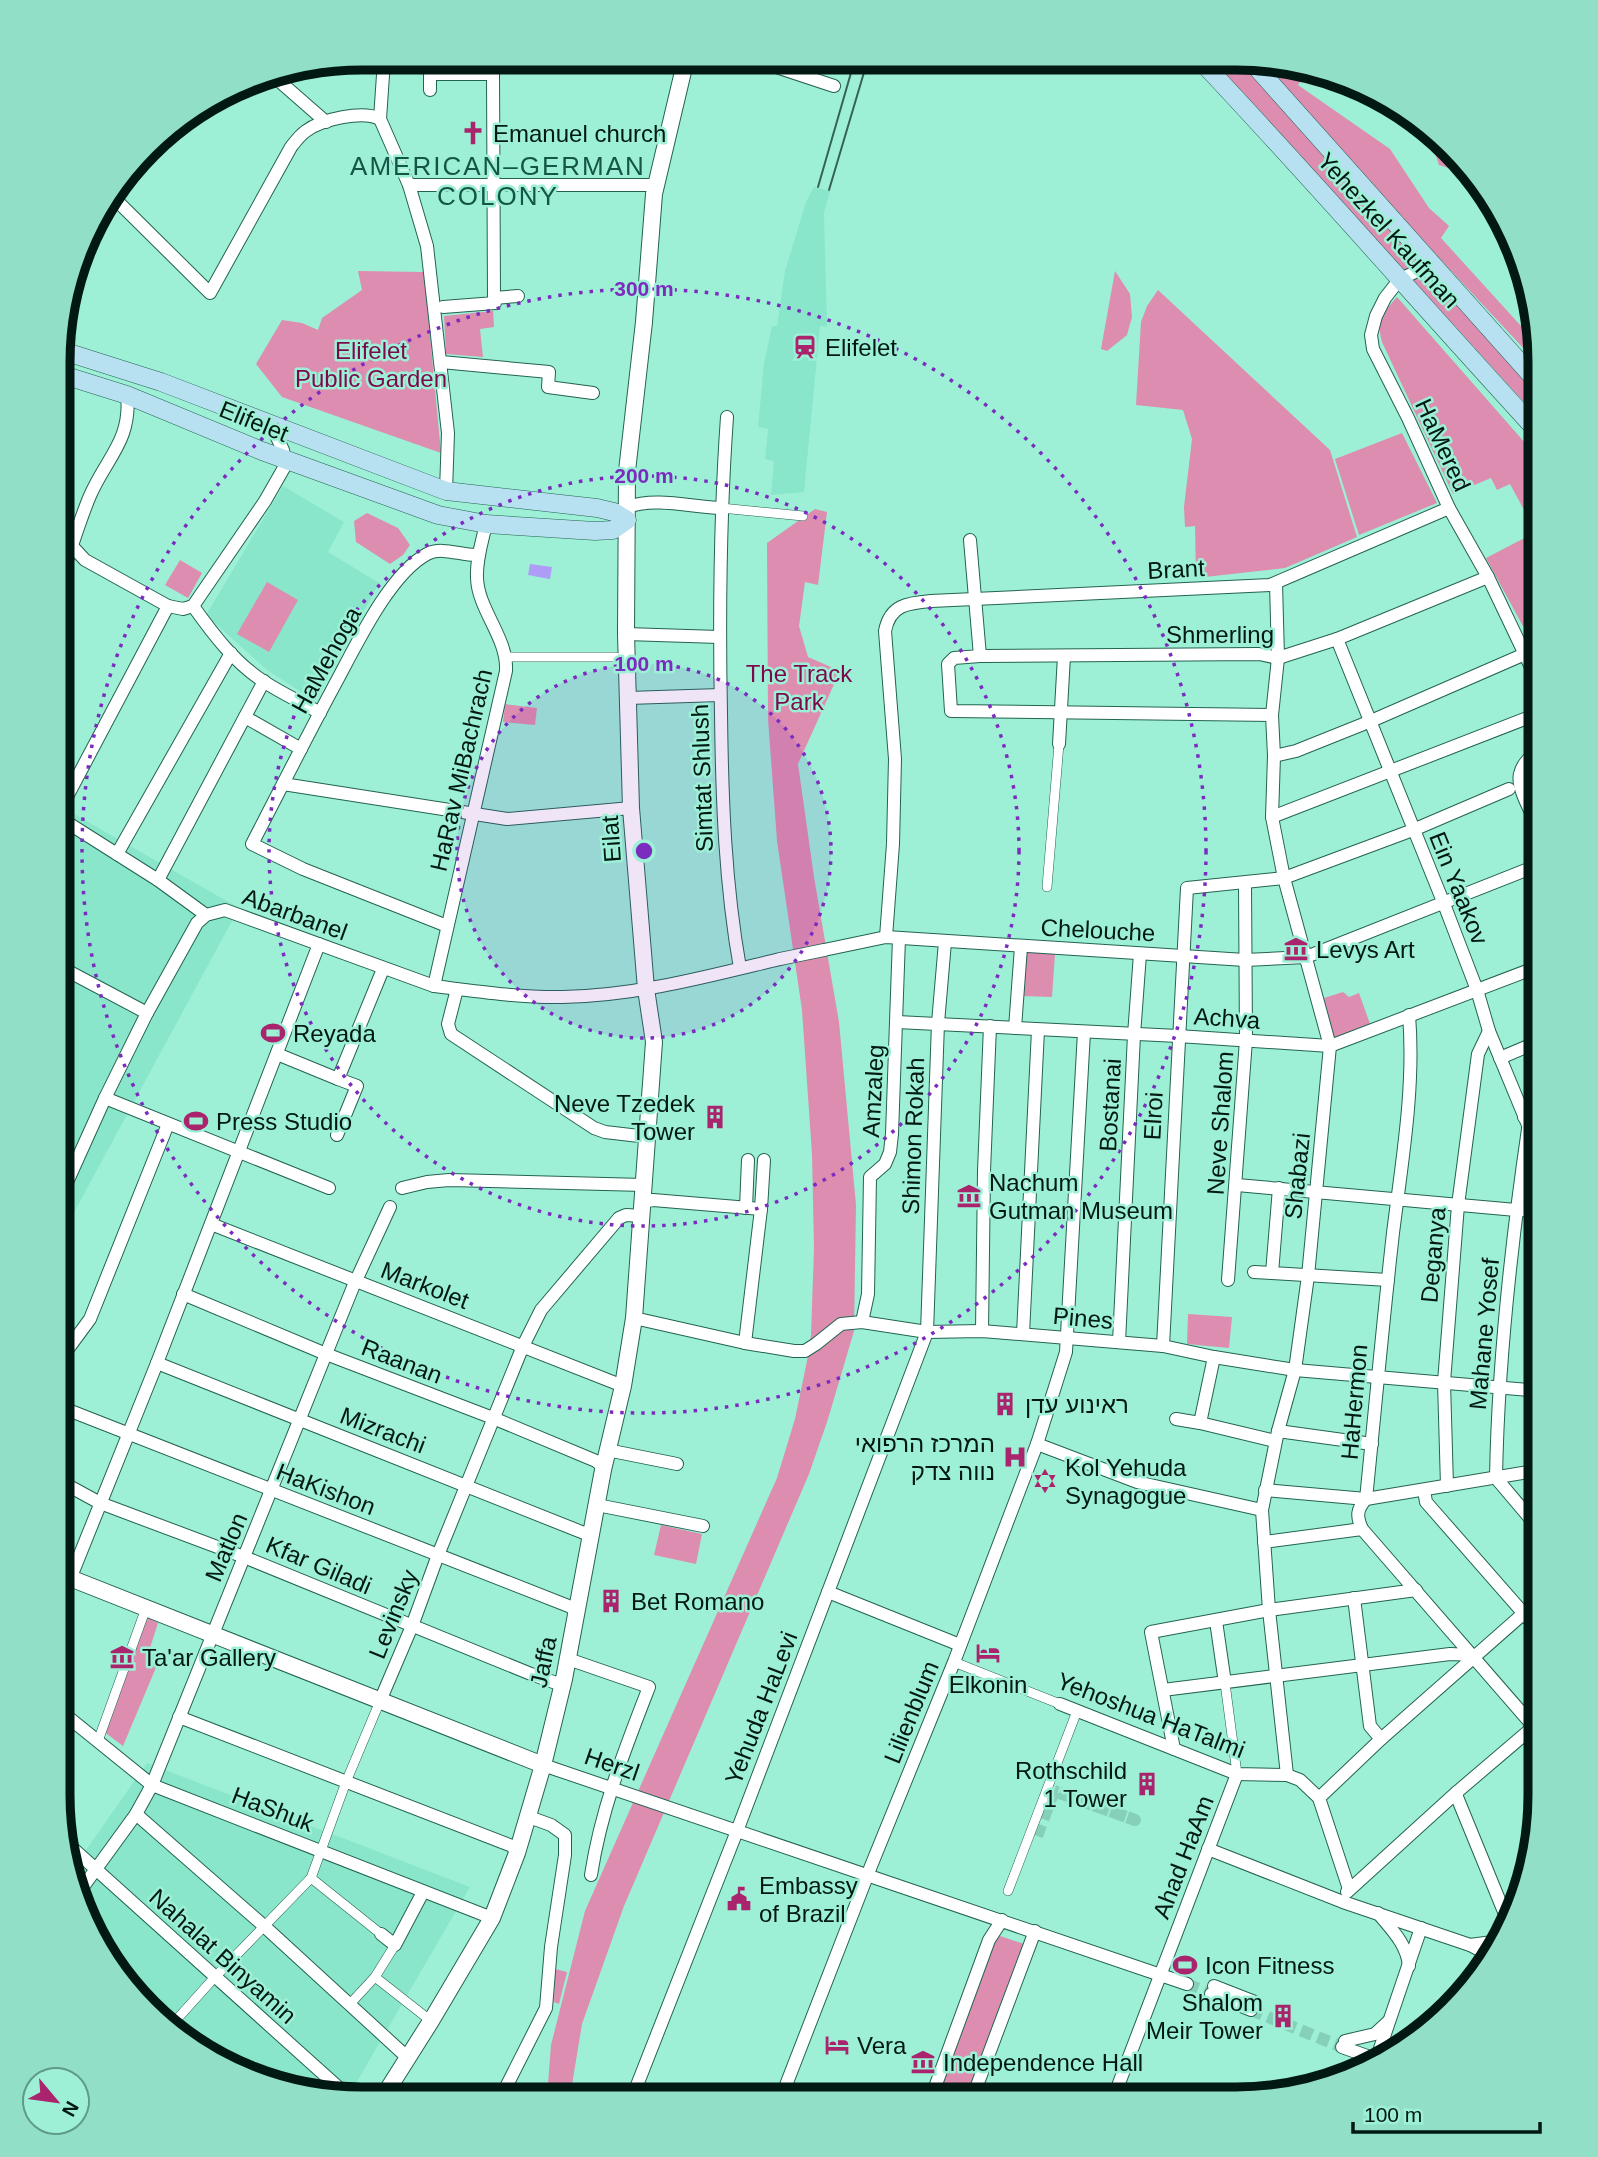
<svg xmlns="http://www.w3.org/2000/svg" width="1598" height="2157" font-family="Helvetica,Heebo,sans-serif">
  <rect width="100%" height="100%" fill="#9df0d6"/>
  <g fill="#89e6ca">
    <path d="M814,187L830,191L824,213L827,327L820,326L804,492L771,495L774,461L765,459L768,429L758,427L764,363L772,326H777L785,271L806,202Z"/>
    <path d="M283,486L344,522L328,552L379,583L315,701L267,670L206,615Z"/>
    <path d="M60,806L239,908L59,1240Z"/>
    <path d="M147,1763L470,1887L348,2097H322L192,2048L133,1996L89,1930L74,1867Z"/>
  </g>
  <g fill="#dd8daf">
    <path d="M1208,60H1239L1426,265L1418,264L1402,273Z"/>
    <path d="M1280,61L1308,69L1298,85L1390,149L1429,208L1449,226L1441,238L1521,326L1530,322L1531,324L1540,366L1286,94L1274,78Z"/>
    <path d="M1426,126L1464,173L1439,165Z"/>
    <path d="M358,271L424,272L441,453L282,397L256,364L282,320L302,323L318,330L322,318L362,290Z"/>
    <path d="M1115,271L1130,294L1132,317L1127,335L1107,351L1101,349Z"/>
    <path d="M1421,275L1434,280L1453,296L1540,396V420L1411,278Z"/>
    <path d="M1158,290L1330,450L1357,537L1285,568L1196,578L1195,526L1185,527L1184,507L1192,439L1183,410L1136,405L1141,322L1147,306Z"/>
    <path d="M1397,297L1540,460V634L1531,641L1486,558L1536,532L1510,484L1497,490L1491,478L1453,494L1382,342C1376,320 1382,314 1397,297Z"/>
    <path d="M493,311L494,327L480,329L483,357L446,354L444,316Z"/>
    <path d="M1402,433L1437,503L1359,535L1335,459Z"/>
    <path d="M815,509L827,512L818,585L805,582L799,626L808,657L840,671L798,764L814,877L839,1022L856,1205L854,1331L828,1419L809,1474L624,1906L582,2024L570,2097H547L551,2045L585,1911L777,1478L795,1419L807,1361L811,1335L814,1248L812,1154L802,1010L777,841L768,719L767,543Z"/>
    <path d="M367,513L398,528L410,545L403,555L390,564L356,542L354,521Z"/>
    <path d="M180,560L202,573L188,598L165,585Z"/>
    <path d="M267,582L298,600L269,652L237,634Z"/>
    <path d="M505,704L537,708L535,725L503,722Z"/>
    <path d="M1023,952L1055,954L1052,997L1021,996Z"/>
    <path d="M1343,992L1349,997L1359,993L1370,1024L1334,1039L1324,998Z"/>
    <path d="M1188,1314L1232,1317L1229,1348L1187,1344Z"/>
    <path d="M661,1525L702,1534L696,1564L654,1555Z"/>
    <path d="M141,1614L158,1623L149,1651L160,1658L123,1746L99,1728Z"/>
    <path d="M997,1935L1024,1944L967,2098H936Z"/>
    <path d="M555,1969L567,1972L559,2004L554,2002Z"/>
  </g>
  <path fill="#af9cf7" d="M530,564L552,567L550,579L528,575Z"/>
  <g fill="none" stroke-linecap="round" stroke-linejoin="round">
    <g stroke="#86d0b9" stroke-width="12" stroke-dasharray="12 6" stroke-linecap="butt">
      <path d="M1037,1836L1054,1791L1135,1820L1054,1791"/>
      <path d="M1187,1984L1211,1994"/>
      <path d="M1251,2010L1342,2047"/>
    </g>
    <g stroke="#236352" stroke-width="10">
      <g id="pedestrian">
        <path d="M721,508L803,516"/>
        <path d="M506,657H616"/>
        <path d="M1047,887L1059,744"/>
        <path d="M954,1662L1060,1704"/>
        <path d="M1225,1683L1237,1774"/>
        <path d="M98,1741L146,1608"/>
        <path d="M311,1878L381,1934"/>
        <path d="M1008,1891L1077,1711"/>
        <path d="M375,1977L431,2021"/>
        <path d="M349,2005L375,1977L395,1945"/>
        <path d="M169,2028L214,1978L311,1878L346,1782L380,1701"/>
      </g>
    </g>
    <g stroke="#236352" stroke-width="14">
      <g id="minor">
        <path d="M752,59L834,86"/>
        <path d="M270,73L326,122"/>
        <path d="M430,74H493L494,298"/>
        <path d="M383,75L380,119L409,185L427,246L448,433L446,491"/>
        <path d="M430,90V58"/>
        <path d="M409,185H656"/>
        <path d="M111,195L210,293L291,147C295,142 300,135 306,131C322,119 363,110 380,119"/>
        <path d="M1439,276L1421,269L1399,280L1385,298L1376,316L1371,335L1373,349L1408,418L1449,508L1488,577L1540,686"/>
        <path d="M443,307L495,303L494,298L518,296"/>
        <path d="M441,362L549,372L548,387L593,393"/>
        <path d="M727,417C720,516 719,615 721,714C722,800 725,884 740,968"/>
        <path d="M628,507C655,497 692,507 721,508"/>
        <path d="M970,540L980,656L954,658L948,664L951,711L1272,715"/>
        <path d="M72,546L85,560L168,606L183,609L193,606L265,501L285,466L283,450L271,425"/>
        <path d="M60,580C70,553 78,525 89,498C105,459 132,441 127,395"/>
        <path d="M1276,583L1278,658L1272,715L1274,756L1272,817L1284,878L1330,1046L1308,1276L1295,1370L1278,1431L1262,1510L1269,1610L1287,1775"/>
        <path d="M193,606C213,634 234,662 263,681C281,693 301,702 320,713"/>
        <path d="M626,634L719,637"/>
        <path d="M1337,639L1444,904L1477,990L1489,1031L1540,1154"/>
        <path d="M980,656L1259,654L1278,658L1337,639L1488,577"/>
        <path d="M628,698L720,695"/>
        <path d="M245,717L301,749"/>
        <path d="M1059,744L1064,656"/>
        <path d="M1274,756L1296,751L1371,721L1525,654"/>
        <path d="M283,784L507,819L631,808"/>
        <path d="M1524,795L1540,796"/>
        <path d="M60,810L168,606"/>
        <path d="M1272,817L1540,713"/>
        <path d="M60,818L158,880L206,915"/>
        <path d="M1540,831C1534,817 1516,788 1520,774C1522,763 1533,755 1540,747"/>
        <path d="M117,854L231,653"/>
        <path d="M158,880L264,681"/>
        <path d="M447,926L303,869L252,844C279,792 305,740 333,688C354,650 388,575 427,554C443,546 461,556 478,555"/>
        <path d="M886,937L893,844L895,759L885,631C890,605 907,603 931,601L1270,585L1449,508"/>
        <path d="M824,950L886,937L1245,960L1306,957L1536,866"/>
        <path d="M59,984L66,970L147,1013"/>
        <path d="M434,986L506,671C508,638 478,610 477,578C476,560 482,542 486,524"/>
        <path d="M457,989L448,1024L451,1034L594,1128L605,1132L648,1137"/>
        <path d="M1409,1015C1415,1087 1402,1161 1393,1233C1383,1321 1375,1410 1366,1499C1357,1509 1356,1516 1362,1529L1534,1727"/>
        <path d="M897,1022L1178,1036L1330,1046L1540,966"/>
        <path d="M1015,1028L1021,947"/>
        <path d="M277,1054L338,1079"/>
        <path d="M1500,1058L1540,1041"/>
        <path d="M105,1098L329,1188"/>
        <path d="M1524,1117L1540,1110"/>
        <path d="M1528,1129C1511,1245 1498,1361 1496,1478L1540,1530"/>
        <path d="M337,1135L357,1086L338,1079L383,969"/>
        <path d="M1237,1185L1516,1210"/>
        <path d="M402,1188L427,1182L449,1180L644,1185"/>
        <path d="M1279,1188L1272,1273L1388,1280"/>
        <path d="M59,1200L105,1098L147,1013L197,923L206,915L225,910L434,986C474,991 522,998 563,997C636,996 709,976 780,959"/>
        <path d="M643,1202L653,1200L761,1209"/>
        <path d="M746,1208L748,1160"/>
        <path d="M1522,1210L1540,1212"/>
        <path d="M211,1224L623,1386"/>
        <path d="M1254,1272L1272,1273"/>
        <path d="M1228,1280L1246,1040L1245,884"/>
        <path d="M183,1294L326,1354L493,1418L596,1461L604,1468"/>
        <path d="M634,1318L745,1343L794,1351H805L816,1344L841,1324L862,1322L927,1332L982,1331L1163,1346L1214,1357L1295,1370L1540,1391"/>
        <path d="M862,1322L868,1294L870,1177L885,1164L890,1152L892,1134L899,938"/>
        <path d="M982,1331L984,1171L990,1026"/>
        <path d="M1023,1334L1038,1030"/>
        <path d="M1119,1342L1134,1035L1140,954"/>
        <path d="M745,1343L761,1209L764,1160"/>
        <path d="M1163,1346L1187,888L1284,878L1413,830L1509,789"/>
        <path d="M1214,1357L1200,1423L1275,1441"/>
        <path d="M59,1361L90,1319L168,1124"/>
        <path d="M157,1363L584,1533L593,1530"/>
        <path d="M58,1406L571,1607L577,1614"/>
        <path d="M1176,1419L1200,1423"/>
        <path d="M1278,1431L1372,1444"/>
        <path d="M1037,1444L1137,1482L1262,1510"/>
        <path d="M607,1450L677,1464"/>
        <path d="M58,1480L100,1503L244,1557L531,1674L556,1683L564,1679"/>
        <path d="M1447,1486L1444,1382L1458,1205L1478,1054L1489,1031"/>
        <path d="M1265,1490L1366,1499L1540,1470"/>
        <path d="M1424,1490L1426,1502L1540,1632"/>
        <path d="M597,1505L703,1526"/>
        <path d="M1264,1542L1362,1529"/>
        <path d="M828,1592L960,1645"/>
        <path d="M1354,1598L1370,1726L1381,1739"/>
        <path d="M58,1609L157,1363L319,944"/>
        <path d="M1216,1621L1225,1683"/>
        <path d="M568,1659L649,1687C625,1749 601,1809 591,1875"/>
        <path d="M1163,1690L1450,1654L1474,1655"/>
        <path d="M380,1701L412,1626L438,1555L523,1346L541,1310L619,1218L626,1215L642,1216"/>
        <path d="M1060,1704L1237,1774L1287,1775L1300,1780L1319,1798L1349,1889"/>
        <path d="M58,1709L152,1785L492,1918"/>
        <path d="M179,1717L512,1846L517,1853"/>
        <path d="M1174,1749L1151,1632L1269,1610L1416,1590"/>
        <path d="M543,1765L1187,1984"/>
        <path d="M1457,1792V1797L1509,1924"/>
        <path d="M1319,1798L1381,1739L1540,1599"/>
        <path d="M136,1814L264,1926L408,2058"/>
        <path d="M69,1845L349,2097"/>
        <path d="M1208,1849L1343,1902L1470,1945L1493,1957"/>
        <path d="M80,1891L136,1814L152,1785L353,1287L390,1207"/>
        <path d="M1347,1892L1457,1792L1538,1723"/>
        <path d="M1378,1913C1391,1929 1407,1944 1409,1966"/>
        <path d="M381,1934L395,1945L423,1892"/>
        <path d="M1470,1945L1500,1941"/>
        <path d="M1214,1986L1255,2002"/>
        <path d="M1211,1994L1251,2010"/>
        <path d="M1345,2041L1375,2034L1388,2022"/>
        <path d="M1342,2047L1381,2061"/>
        <path d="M1374,2066L1421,1928"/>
        <path d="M501,2097L546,2008L551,1947L565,1855V1835L551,1825L529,1817"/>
        <path d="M632,2098L737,1831L927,1332L938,1023L945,942"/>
        <path d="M781,2098L871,1866L954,1662L1037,1444L1066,1352L1084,1032"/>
        <path d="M931,2098L989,1940L1002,1920"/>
        <path d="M972,2099L1035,1931"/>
        <path d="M1113,2099L1237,1774"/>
      </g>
    </g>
    <g stroke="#236352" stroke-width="18">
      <g id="tertiary">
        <path d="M58,1571L70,1578L543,1765"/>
        <path d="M383,2097L431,2021L492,1918L517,1853L543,1765L564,1679L603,1470L623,1386L634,1318L654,1042L646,989L631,808L626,634L627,471L644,322L654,194L686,59"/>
      </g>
    </g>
    <g stroke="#236352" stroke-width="19">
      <g id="secondary">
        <path d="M1200,60C1316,183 1426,310 1540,434"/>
        <path d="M1250,60L1540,385"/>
        <path d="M60,374L127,395L262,451L438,515L486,524L595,531L613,530L627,520L614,512L597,508L446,491L161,382L60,350"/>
      </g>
    </g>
    <use href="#pedestrian" stroke="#fff" stroke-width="9"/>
    <use href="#minor" stroke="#fff" stroke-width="12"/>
    <use href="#tertiary" stroke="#fff" stroke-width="16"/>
    <use href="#secondary" stroke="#b7e0f0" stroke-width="18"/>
    <g stroke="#366255" stroke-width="2">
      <path d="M818,187L855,59"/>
      <path d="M829,190L868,59"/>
    </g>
    <g stroke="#236352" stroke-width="14" stroke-linecap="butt">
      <path id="minor-bridge" d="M780,959L824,950"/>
    </g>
    <use href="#minor-bridge" stroke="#fff" stroke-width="12"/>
  </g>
  <circle cx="644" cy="851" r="187" fill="#7b2cbf" fill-opacity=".12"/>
  <g fill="none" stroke="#7b2cbf" stroke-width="3.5" stroke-dasharray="3.5 7">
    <circle cx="644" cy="851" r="187"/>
    <circle cx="644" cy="851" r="375"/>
    <circle cx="644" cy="851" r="562"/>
  </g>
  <defs>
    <g id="church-bare" transform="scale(1.89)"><path d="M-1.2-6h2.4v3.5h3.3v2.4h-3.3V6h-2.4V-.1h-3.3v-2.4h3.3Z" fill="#a9246c" stroke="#9df0d6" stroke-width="2.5" paint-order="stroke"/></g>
    <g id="station-bare" transform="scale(1.89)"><path d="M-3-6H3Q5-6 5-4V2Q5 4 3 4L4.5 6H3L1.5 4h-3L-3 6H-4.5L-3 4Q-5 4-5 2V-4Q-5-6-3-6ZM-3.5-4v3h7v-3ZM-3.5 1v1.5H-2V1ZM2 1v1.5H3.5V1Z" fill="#a9246c" stroke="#9df0d6" stroke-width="2.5" paint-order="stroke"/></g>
    <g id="museum-bare" transform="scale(1.89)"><path d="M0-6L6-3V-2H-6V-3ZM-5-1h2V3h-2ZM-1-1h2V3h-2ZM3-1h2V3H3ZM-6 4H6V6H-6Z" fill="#a9246c" stroke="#9df0d6" stroke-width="2.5" paint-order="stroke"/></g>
    <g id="stadium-bare" transform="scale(1.89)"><path d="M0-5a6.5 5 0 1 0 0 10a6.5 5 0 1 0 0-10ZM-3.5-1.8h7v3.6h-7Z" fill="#a9246c" stroke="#9df0d6" stroke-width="2.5" paint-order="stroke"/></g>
    <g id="building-bare" transform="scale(1.89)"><path d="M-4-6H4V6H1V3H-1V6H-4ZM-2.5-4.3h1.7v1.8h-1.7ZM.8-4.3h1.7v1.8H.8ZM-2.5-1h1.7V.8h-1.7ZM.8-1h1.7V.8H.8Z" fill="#a9246c" stroke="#9df0d6" stroke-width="2.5" paint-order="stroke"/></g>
    <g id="hospital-bare" transform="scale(1.89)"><path d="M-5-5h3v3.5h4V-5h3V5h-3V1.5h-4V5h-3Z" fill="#a9246c" stroke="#9df0d6" stroke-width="2.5" paint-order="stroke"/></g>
    <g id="synagogue-bare" transform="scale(1.89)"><path d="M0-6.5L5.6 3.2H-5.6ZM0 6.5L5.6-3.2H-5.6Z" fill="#a9246c" stroke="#9df0d6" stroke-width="2.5" paint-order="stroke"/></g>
    <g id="hotel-bare" transform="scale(1.89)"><path d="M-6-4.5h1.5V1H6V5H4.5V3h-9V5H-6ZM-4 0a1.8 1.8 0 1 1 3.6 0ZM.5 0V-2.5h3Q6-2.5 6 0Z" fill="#a9246c" stroke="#9df0d6" stroke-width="2.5" paint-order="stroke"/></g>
    <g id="civic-bare" transform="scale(1.89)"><path d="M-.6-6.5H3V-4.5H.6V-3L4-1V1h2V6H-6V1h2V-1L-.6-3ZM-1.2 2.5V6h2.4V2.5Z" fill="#a9246c" stroke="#9df0d6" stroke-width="2.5" paint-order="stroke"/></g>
  </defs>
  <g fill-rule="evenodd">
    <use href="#church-bare" x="473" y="133"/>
    <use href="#station-bare" x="805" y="347"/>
    <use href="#museum-bare" x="1296" y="949"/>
    <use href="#stadium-bare" x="273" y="1033"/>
    <use href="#building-bare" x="715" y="1117"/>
    <use href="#stadium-bare" x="196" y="1121"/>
    <use href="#museum-bare" x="969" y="1196"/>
    <use href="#building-bare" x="1005" y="1404"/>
    <use href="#hospital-bare" x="1015" y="1457"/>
    <use href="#synagogue-bare" x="1045" y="1481"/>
    <use href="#building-bare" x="611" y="1601"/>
    <use href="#hotel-bare" x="988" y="1653"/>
    <use href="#museum-bare" x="122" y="1657"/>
    <use href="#building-bare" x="1147" y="1784"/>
    <use href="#civic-bare" x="739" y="1899"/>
    <use href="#stadium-bare" x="1185" y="1965"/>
    <use href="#building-bare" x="1283" y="2016"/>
    <use href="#hotel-bare" x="837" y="2045"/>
    <use href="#museum-bare" x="923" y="2062"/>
  </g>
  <g text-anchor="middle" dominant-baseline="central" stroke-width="5" stroke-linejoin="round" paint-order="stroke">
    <g font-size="24" fill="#011912" stroke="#9df0d6" text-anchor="start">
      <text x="493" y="133">Emanuel church</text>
      <text x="825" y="347">Elifelet</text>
      <text x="1316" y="949">Levys Art</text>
      <text x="293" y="1033">Reyada</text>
      <text x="695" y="1103" text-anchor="end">Neve Tzedek<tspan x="695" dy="28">Tower</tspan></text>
      <text x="216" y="1121">Press Studio</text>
      <text x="989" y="1182">Nachum<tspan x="989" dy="28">Gutman Museum</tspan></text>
      <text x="1025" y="1404">ראינוע עדן</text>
      <text x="995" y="1443" text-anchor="end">המרכז הרפואי<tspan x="995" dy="28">נווה צדק</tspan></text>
      <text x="1065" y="1467">Kol Yehuda<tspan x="1065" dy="28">Synagogue</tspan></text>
      <text x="631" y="1601">Bet Romano</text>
      <text x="142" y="1657">Ta'ar Gallery</text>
      <text x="988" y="1684" text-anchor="middle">Elkonin</text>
      <text x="1127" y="1770" text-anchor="end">Rothschild<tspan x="1127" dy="28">1 Tower</tspan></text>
      <text x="759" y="1885">Embassy<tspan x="759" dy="28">of Brazil</tspan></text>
      <text x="1205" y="1965">Icon Fitness</text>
      <text x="1263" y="2002" text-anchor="end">Shalom<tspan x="1263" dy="28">Meir Tower</tspan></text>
      <text x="857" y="2045">Vera</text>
      <text x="943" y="2062">Independence Hall</text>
    </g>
    <g font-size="24" fill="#011912" stroke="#9df0d6">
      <text transform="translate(1389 230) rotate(48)">Yehezkel Kaufman</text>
      <text transform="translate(254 421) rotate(22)">Elifelet</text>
      <text transform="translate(1443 445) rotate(65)">HaMered</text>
      <text transform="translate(1176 569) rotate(-3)">Brant</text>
      <text x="1220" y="634">Shmerling</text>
      <text transform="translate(326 660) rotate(-61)">HaMehoga</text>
      <text transform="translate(461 770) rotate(-77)">HaRav MiBachrach</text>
      <text transform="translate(702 778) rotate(-92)">Simtat Shlush</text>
      <text transform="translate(611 839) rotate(-94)">Eilat</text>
      <text transform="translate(1459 888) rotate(68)">Ein Yaakov</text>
      <text transform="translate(295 914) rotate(20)">Abarbanel</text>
      <text transform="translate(1098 930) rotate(3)">Chelouche</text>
      <text transform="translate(1227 1018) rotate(4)">Achva</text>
      <text transform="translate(873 1091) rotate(-87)">Amzaleg</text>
      <text transform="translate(1110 1105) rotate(-87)">Bostanai</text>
      <text transform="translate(1153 1116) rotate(-87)">Elroi</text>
      <text transform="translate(1220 1123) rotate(-86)">Neve Shalom</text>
      <text transform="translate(913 1136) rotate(-88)">Shimon Rokah</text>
      <text transform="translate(1297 1176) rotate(-84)">Shabazi</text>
      <text transform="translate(1433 1255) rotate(-85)">Deganya</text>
      <text transform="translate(425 1285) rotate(21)">Markolet</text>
      <text transform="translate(1083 1318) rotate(5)">Pines</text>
      <text transform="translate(1484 1334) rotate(-85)">Mahane Yosef</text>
      <text transform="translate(402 1361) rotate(21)">Raanan</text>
      <text transform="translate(1354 1402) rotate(-85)">HaHermon</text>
      <text transform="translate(383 1430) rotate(21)">Mizrachi</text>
      <text transform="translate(326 1489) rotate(21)">HaKishon</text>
      <text transform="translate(226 1547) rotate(-67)">Matlon</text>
      <text transform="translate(319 1565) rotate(23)">Kfar Giladi</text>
      <text transform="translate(393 1614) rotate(-68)">Levinsky</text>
      <text transform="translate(543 1662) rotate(-78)">Jaffa</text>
      <text transform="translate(761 1708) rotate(-69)">Yehuda HaLevi</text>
      <text transform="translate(911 1712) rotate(-68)">Lilienblum</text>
      <text transform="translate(1151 1715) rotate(21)">Yehoshua HaTalmi</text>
      <text transform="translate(612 1764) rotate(19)">Herzl</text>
      <text transform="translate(273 1809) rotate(21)">HaShuk</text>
      <text transform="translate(1183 1857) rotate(-69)">Ahad HaAm</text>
      <text transform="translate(223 1956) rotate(42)">Nahalat Binyamin</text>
    </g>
    <g font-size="24" fill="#7c094c" stroke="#9df0d6">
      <text x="371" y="350">Elifelet<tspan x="371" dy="28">Public Garden</tspan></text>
      <text x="799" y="673">The Track<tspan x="799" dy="28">Park</tspan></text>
    </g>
    <g font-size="26" letter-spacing="2" fill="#135646" stroke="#9df0d6">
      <text x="498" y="166">AMERICAN–GERMAN<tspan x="498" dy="30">COLONY</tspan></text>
    </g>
  </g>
  <path d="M0 0H1598V2157H0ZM362 70H1236A292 292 0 0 1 1528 362V1795A292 292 0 0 1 1236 2087H362A292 292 0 0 1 70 1795V362A292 292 0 0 1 362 70Z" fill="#91dfc6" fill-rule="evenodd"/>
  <path fill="none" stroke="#011912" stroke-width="9" d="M362 70H1236A292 292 0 0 1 1528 362V1795A292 292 0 0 1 1236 2087H362A292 292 0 0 1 70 1795V362A292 292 0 0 1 362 70Z"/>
  <circle cx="644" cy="851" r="10" fill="#7b2cbf" stroke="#9df0d6" stroke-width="3.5"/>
  <g font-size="21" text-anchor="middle" font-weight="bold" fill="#7b2cbf" stroke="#9df0d6" stroke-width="5" stroke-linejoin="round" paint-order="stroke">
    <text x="644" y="296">300 m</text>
    <text x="644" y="483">200 m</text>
    <text x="644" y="671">100 m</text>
  </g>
  <g transform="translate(56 2101) rotate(119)"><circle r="33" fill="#9df0d6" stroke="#5f9a88" stroke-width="2"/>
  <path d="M0-5L12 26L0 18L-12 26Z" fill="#a9246c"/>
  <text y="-10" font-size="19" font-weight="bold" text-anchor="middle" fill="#011912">N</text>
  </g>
  <path d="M1353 2122v10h187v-10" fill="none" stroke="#011912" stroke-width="3.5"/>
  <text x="1364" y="2122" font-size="21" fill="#011912" stroke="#9df0d6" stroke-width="5" paint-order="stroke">100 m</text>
</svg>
